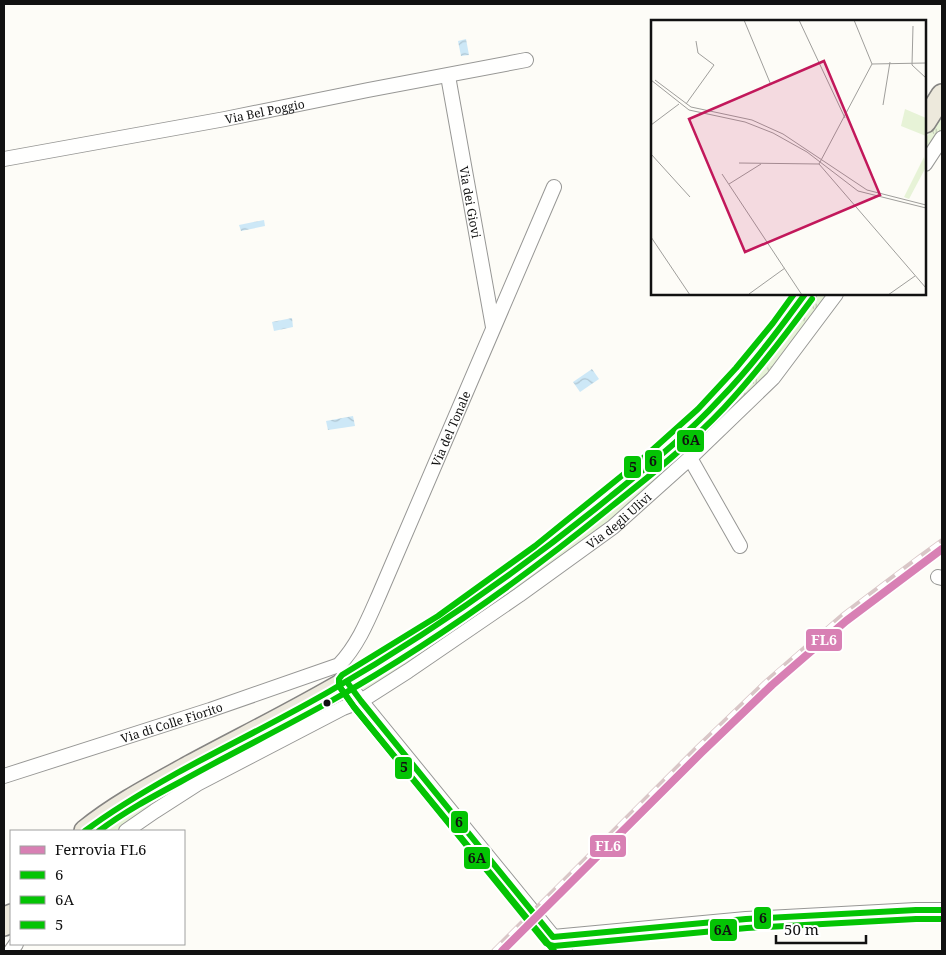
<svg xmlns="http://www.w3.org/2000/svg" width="946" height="955" font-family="'Noto Serif',serif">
  <defs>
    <pattern id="grass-tufts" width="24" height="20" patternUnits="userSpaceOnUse" patternTransform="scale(1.25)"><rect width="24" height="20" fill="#e7f3d7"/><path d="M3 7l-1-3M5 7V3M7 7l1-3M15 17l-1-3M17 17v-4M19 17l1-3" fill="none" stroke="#c5cfb8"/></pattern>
    <pattern id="water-waves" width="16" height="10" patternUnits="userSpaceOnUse" patternTransform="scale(1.25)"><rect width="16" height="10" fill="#cde8f7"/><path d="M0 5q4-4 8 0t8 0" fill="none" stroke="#afc6d3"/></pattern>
  </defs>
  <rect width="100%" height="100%" fill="#fdfcf7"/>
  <g fill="url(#grass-tufts)">
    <path d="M942,112V131L925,157V140Z"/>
    <path d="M817,294H830L773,371L658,484L571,553L366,693L360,685L432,639L782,341Z"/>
    <path d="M327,703L331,710L122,831H100L113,821Z"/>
  </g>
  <g fill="url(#water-waves)">
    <path d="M466,39L469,55L461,56L458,41Z"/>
    <path d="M264,220L265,226L241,231L239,225Z"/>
    <path d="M292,318L293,327L274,331L272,322Z"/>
    <path d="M592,369L599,379L580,392L573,382Z"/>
    <path d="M353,416L355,426L328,430L326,421Z"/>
  </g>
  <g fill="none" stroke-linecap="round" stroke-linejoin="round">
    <g stroke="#979795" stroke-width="16">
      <g id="minor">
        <path id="s1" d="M448,76L493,327"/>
        <path id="s2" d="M4,159L225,119L368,90L526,60"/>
        <path d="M925,164L942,138"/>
        <path d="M690,458L740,546"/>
        <path d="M938,577L942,578"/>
        <path d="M344,675L347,682L361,701L565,951"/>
        <path id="s3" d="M4,776L210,710L339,665C358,645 368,620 379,595L554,187"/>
        <path id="s4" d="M126,831L155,811L197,784L343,708L361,701L408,671L519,595L613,527L690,458L773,378L836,294"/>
        <path d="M553,937L746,919L916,910H942"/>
        <path d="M11,951L16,944"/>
      </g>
    </g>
    <g stroke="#858482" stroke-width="24">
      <g id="primary">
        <path d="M925,122L942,95"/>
        <path d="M85,831C117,805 154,786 190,766C242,738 295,712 346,682C432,633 512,575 589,514C628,482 667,451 704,416C742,379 774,336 805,294"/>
        <path d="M4,925L11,915"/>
      </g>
    </g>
    <use href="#minor" stroke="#fffffe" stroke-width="14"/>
    <use href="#primary" stroke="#ede9dc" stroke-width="21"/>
    <g stroke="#d9c6c7" stroke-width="5.5">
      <path id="rail" d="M494,951L696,749L767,681L842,616L920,557L942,541"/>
    </g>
    <use href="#rail" stroke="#fff" stroke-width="4" stroke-dasharray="11" stroke-linecap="butt"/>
    <g stroke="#fff" stroke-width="10">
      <g id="bus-1">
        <path d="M347,682L361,701L553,937L746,919L916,910H942"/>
        <path d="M85,831C114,809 145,791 177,773C228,745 280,720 330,691C429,634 522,569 610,497C648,466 686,436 719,400C751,367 778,331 805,294"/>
      </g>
    </g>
    <g stroke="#fff" stroke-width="10">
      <g id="bus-2">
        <path d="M340,687L354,707L546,943L550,945L554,946L747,928L916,919H942"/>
        <path d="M99,831C124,812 152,797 180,782C230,754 281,729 331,701C430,645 524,578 612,506C651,475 690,444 724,408C756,374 784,337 812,299"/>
      </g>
    </g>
    <g stroke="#fff" stroke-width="10">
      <path id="bus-3" d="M554,951L354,707L339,686V679L342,675L438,616L535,546L640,461L698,409L736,368L773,323L794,294"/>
    </g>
    <use href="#bus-1" stroke="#04c404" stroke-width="6"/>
    <use href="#bus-2" stroke="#04c404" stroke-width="6"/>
    <use href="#bus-3" stroke="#04c404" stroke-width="6"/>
    <g stroke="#fff" stroke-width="11">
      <path id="rail-1" d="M502,951L701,753L772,685L846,621L942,549"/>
    </g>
    <use href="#rail-1" stroke="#d880b4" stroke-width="8"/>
  </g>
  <circle fill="#111" stroke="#fff" stroke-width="2" cx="327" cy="703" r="4.5"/>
  <g text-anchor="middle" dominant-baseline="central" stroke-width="5" stroke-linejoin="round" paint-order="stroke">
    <g font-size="12" fill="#111" stroke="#fff">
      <text stroke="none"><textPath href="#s2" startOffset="265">Via Bel Poggio</textPath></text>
      <text stroke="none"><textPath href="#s1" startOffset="128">Via dei Giovi</textPath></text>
      <text stroke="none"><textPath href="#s3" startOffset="615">Via del Tonale</textPath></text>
      <text stroke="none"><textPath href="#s4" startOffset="584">Via degli Ulivi</textPath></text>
      <text stroke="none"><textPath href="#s3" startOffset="176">Via di Colle Fiorito</textPath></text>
    </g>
  </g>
  <g transform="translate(651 20)">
    <rect width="275" height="275" fill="#fdfcf7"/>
    <path d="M254,89L275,98V116L250,106ZM273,137L275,147L258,179L253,177Z" fill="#e7f3d7"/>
    <path fill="none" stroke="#9f9e9b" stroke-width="1" d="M93,0L120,65M148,0L194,98M203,0L221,44M262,6L261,45L275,58M0,60L38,90L94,102L122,113L156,132L207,171L275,188M4,60L40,87L101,100L132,114L216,170L275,185M35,84L63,45L47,33L45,21M232,85L239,42M0,105L28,84M0,134L39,177M88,143L168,144M168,144L221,44L275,43M168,144L275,268M71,154L151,275M78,164L110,144M0,217L39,275M98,274L134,248M237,275L264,256"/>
    <path fill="#c2185b" fill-opacity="0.15" stroke="#c2185b" stroke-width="2.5" d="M173,41L229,175L94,232L38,99Z"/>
    <rect width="275" height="275" fill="none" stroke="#111" stroke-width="2.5"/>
  </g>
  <g stroke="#fff" stroke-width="2">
    <rect x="676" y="429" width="29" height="24" rx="5" fill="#04c404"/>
    <rect x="644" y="449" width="19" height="24" rx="5" fill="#04c404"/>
    <rect x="623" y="455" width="19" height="24" rx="5" fill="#04c404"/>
    <rect x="805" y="628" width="38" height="24" rx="5" fill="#d880b4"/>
    <rect x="394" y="756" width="19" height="24" rx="5" fill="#04c404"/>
    <rect x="450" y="810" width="19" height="24" rx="5" fill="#04c404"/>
    <rect x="589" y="834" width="38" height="24" rx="5" fill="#d880b4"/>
    <rect x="463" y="846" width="28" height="24" rx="5" fill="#04c404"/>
    <rect x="753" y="906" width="19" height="24" rx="5" fill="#04c404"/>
    <rect x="709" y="918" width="29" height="24" rx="5" fill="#04c404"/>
  </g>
  <g font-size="14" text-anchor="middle" font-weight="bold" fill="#fff">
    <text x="824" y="645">FL6</text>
    <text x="608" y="851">FL6</text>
  </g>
  <g font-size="14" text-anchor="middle" font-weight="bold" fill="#111">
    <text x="691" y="445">6A</text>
    <text x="653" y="466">6</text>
    <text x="633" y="472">5</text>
    <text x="404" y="772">5</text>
    <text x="459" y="827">6</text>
    <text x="477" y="863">6A</text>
    <text x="763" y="923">6</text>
    <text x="723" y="935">6A</text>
  </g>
  <rect width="946" height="955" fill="none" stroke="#111111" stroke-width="10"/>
  <rect x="10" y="830" width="175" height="115" fill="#ffffff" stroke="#a0a0a0"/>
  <rect x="20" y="846" width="25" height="8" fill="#d880b4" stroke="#a0a0a0"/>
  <text x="55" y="855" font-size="15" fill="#111111">Ferrovia FL6</text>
  <rect x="20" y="871" width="25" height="8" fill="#04c404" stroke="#a0a0a0"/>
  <text x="55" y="880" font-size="15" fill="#111111">6</text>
  <rect x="20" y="896" width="25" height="8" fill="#04c404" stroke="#a0a0a0"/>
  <text x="55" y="905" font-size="15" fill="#111111">6A</text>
  <rect x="20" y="921" width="25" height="8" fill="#04c404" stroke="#a0a0a0"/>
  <text x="55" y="930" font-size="15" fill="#111111">5</text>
  <path d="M776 935v8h90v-8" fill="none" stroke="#111111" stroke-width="2.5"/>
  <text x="784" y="935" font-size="15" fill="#111111" stroke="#ffffff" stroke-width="4" paint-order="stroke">50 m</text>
</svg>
